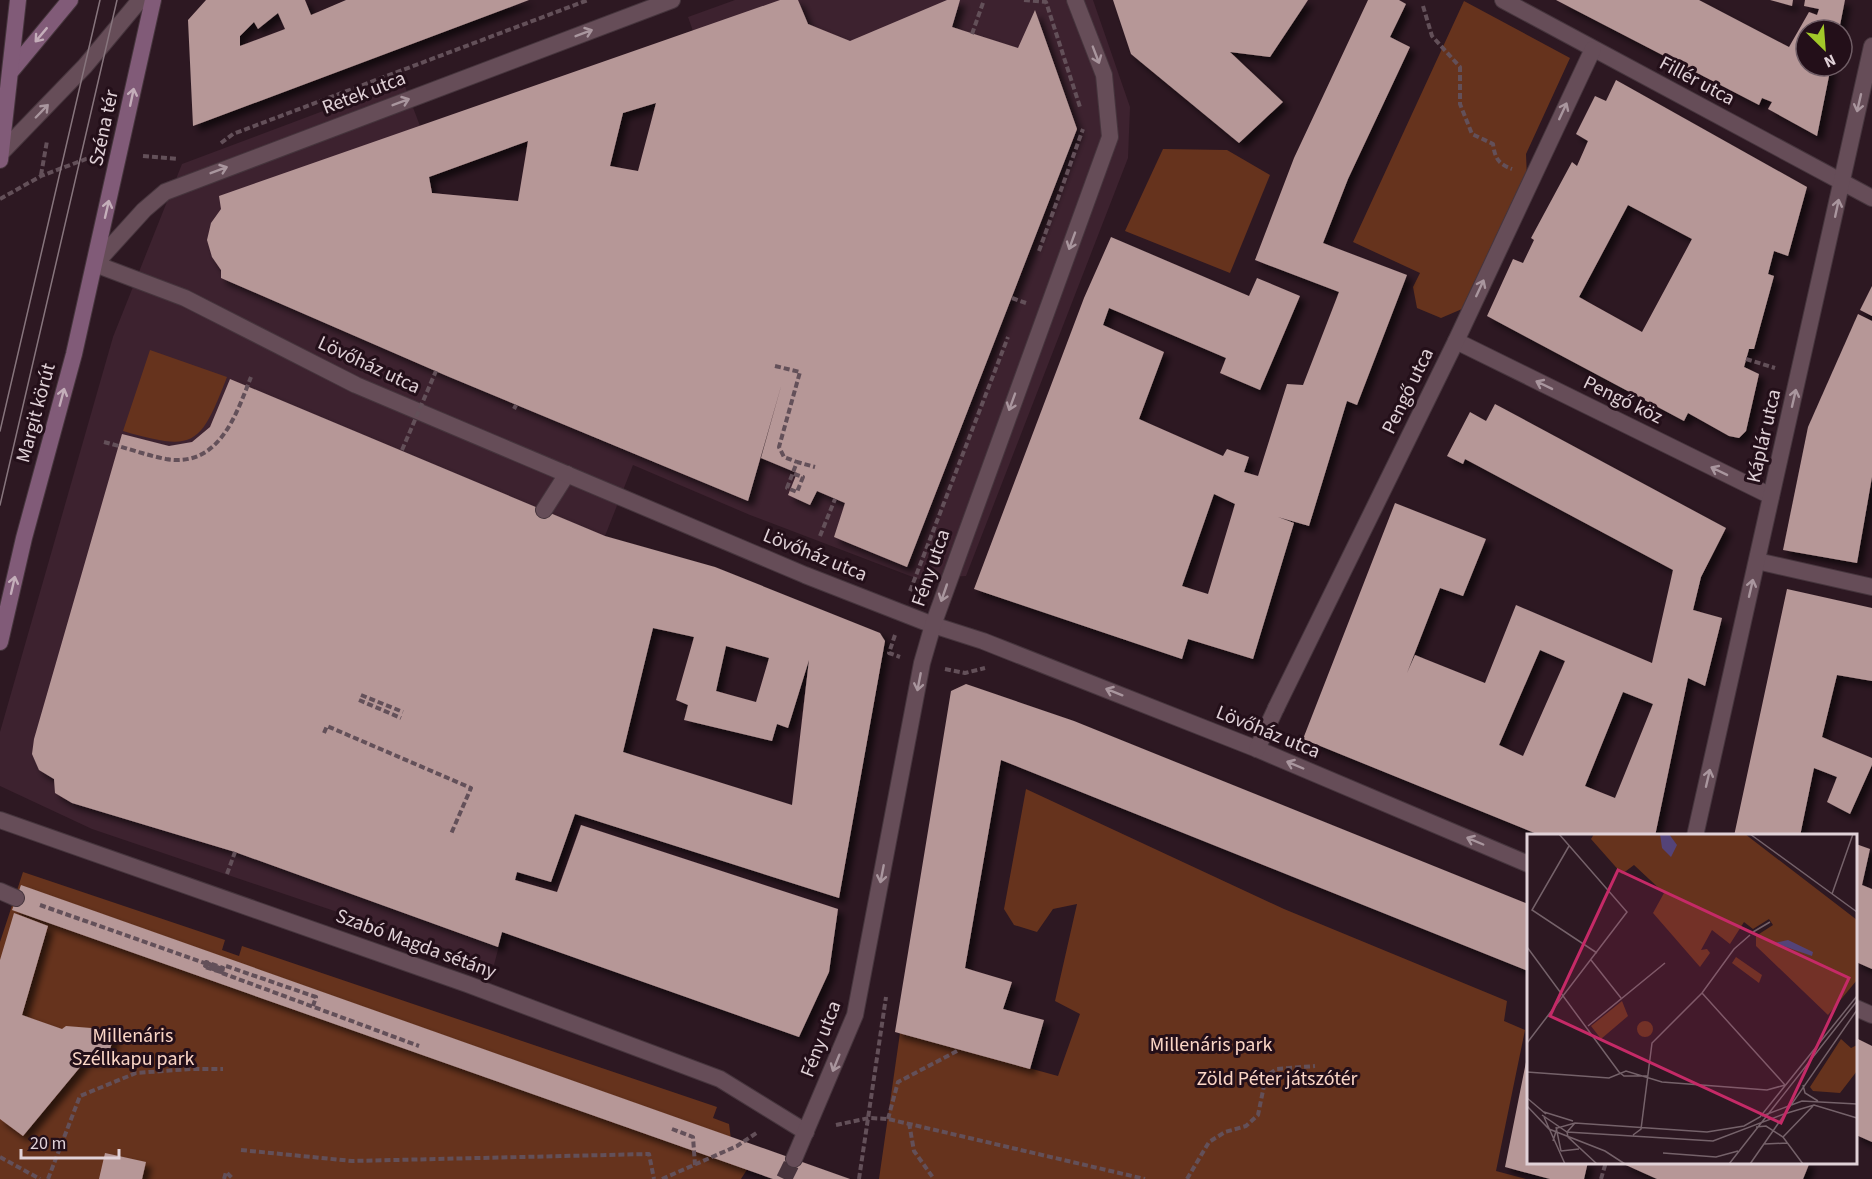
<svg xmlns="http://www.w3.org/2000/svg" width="1872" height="1179" font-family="'Source Sans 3',sans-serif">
  <defs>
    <filter id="shadow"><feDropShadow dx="5.5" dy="5.5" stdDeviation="3" flood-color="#0009"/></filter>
  </defs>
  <rect width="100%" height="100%" fill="#2d1822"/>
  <path fill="#3d222f" d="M735,0H1093L1130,107L1128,158L966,576L918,579L750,515L633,465L605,536L494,965L92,829L0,786V732L113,337L182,164L403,81L420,126L432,193L668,215L693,31L688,17Z"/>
  <g fill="#66331d">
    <path d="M1464,1L1570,58L1526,154L1527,179L1462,309L1441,318L1417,308L1413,287L1420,273L1353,242Z"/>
    <path d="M1163,149L1227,150L1270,175L1230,273L1125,231Z"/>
    <path d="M150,350L227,377C200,446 195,452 123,431Z"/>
    <path d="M1026,789L1284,909L1507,1001L1504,1021L1525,1030L1496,1171L1526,1179H879L900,1033L1058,1076L1080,1014L1055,1001L1077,904L1053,909L1037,932L1014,925L1004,909Z"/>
    <path d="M23,872L225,940L222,950L239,956L242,946L717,1107L713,1118L729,1124L732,1147L748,1168L741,1179H0V942Z"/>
  </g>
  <g fill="#b69797" fill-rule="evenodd" filter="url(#shadow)">
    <path d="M206,0H305L311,15L346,0H529L193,126L188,20ZM278,13L285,29L240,46V36L254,22L258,29Z"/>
    <path d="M780,0H798L808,24L850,41L947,0H960L952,27L1018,48L1035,10L1077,129L907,567L834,537L845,503L817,491L810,505L788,495L797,473L761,458L782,383L748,501L447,376L221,278V270L212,257L207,240L211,223L221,209L219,196ZM656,103L638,171L610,166L623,113ZM528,141L518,201L432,193L429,177Z"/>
    <path d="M1113,0H1308L1270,57L1230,52L1283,102L1239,143L1131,54Z"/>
    <path d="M1368,0H1399L1406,4L1390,37L1410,47L1348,179L1323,243L1407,275L1357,405L1347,401L1309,526L1278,517L1294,523L1253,659L1188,639L1182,659L974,589L1084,298L1111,237L1249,296L1257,278L1300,296L1260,390L1220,373L1226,358L1109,308L1103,325L1164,352L1139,419L1223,456L1227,449L1249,457L1244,472L1258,476L1287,384L1303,385L1339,292L1255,260L1294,158ZM1214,494L1235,504L1208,594L1182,586Z"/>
    <path d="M1556,0H1699L1789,47L1809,12L1817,15L1819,9L1804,6L1805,0H1845L1839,30H1806V66H1831L1817,136L1768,109L1772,102L1762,98L1759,105Z"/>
    <path d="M1770,0H1793L1792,6Z"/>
    <path d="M1616,80L1807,187L1788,256L1774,251L1768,274L1774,276L1754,349H1749L1744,367L1759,374L1746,431L1739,438L1729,436L1688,413L1684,421L1487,316L1513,259L1523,263L1534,240L1531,238L1572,162L1577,166L1588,141L1576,134L1595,96L1606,101ZM1628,205L1692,239L1642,332L1579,297Z"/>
    <path d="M1872,286V316L1860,310Z"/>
    <path d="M1858,314L1872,321V477L1857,563L1783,550L1808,427Z"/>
    <path d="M230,379L605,536L715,567L880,633L885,641L839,898L575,814L551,882L517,872L515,880L557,892L581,825L838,909L829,972L799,1037L502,932L498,947L235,852L72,803L55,793L54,779L39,770L32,754L34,739L122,434L169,446L192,442L210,427ZM653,628L694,637L676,700L688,705L684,720L772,741L777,724L788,728L809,660L792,805L623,752ZM726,646L769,658L756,702L716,691Z"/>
    <path d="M1495,404L1726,528L1701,577L1693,610L1722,618L1705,686L1688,678L1655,836H1542L1303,739L1395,503L1486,539L1463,596L1440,588L1407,673L1415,655L1485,683L1516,605L1652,663L1673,570L1465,459L1463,464L1447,456L1470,412L1486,421ZM1540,650L1565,661L1523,756L1499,745ZM1623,692L1653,704L1615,798L1585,786Z"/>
    <path d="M1787,589L1872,608V681L1837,675L1822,737L1872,758V765L1850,814L1827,802L1837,777L1814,768L1800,836H1734Z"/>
    <path d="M966,684L1074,721L1528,904V971L1001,760L965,968L1012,982L1003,1009L1044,1020L1030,1069L895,1032L951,691Z"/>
    <path d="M1856,844L1870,849L1862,885L1872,889V969L1856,962Z"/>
    <path d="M21,885L850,1179H773L12,910Z"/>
    <path d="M14,913L48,926L22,1015L62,1029L66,1026L116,1030L107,1059L86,1060L23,1136L0,1119V960Z"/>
    <path d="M1856,1038L1872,1046V1142L1856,1135Z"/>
    <path d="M1527,1057L1528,1162H1588L1584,1179H1550L1505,1167Z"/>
    <path d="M105,1153L146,1162L142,1179H99Z"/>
    <path d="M1619,1162H1810L1803,1179H1657Z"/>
  </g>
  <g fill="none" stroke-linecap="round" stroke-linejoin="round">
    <path stroke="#48343d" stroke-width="16" stroke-dasharray="16 8" stroke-linecap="butt" d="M784,1179L794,1159"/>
    <g stroke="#46353d" stroke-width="18">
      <g id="service">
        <path d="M544,510L567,474"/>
        <path d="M0,891L16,898"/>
      </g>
    </g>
    <g stroke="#46353d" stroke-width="18">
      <g id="pedestrian">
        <path d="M933,625L983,641L1257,749L1528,864"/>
        <path d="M1257,749L1276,708"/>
        <path d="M0,820L467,984L720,1079L806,1132"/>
      </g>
    </g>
    <g stroke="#46353d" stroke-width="18">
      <g id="minor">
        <path d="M672,0L165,192L144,210L95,264L185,298L356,385L805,575L933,625"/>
        <path d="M1503,0L1872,198"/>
        <path d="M1456,341L1771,496"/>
        <path d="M1757,561L1872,587"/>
        <path d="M1276,708L1456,341L1593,49"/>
        <path d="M1695,836L1872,46"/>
        <path d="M1856,1008L1872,1015"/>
        <path d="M794,1159L855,1015L922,663L933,625L1110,137L1104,75L1075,0"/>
      </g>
    </g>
    <g stroke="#46353d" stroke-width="18">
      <path id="tertiary" d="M0,154L85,66L140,0"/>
    </g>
    <g stroke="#46353d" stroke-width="18">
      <g id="secondary">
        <path d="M12,70L70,0"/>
        <path d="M0,160L18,0"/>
        <path d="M0,642L24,538L74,354L153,0"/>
      </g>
    </g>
    <g stroke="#635059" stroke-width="4" stroke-dasharray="6 3" stroke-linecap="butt">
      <path d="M1024,0L1046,2L1080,107"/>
      <path d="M1423,6L1432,36L1460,67V104L1472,134L1493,144C1495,158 1498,164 1512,169"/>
      <path d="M972,34L984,0"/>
      <path d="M221,143L233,134L588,0"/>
      <path d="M143,156L178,159"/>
      <path d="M41,175L47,141"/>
      <path d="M0,199L41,176L94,156"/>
      <path d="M1039,251L1083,129"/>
      <path d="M1012,298L1026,303"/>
      <path d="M1746,359L1775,368"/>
      <path d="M775,366L800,372L779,447L784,457L797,462"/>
      <path d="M514,409L516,405"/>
      <path d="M104,442C124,447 145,455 166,459C219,468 236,415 251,377"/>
      <path d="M794,474L803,477L797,492L787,488L797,462L815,467"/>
      <path d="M820,536L835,499"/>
      <path d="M910,591L1008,337"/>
      <path d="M895,635L889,653L900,657"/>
      <path d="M945,669L965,673L985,668"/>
      <path d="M361,695L403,712"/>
      <path d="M359,700L401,718"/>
      <path d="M324,733L327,726L471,788L451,834"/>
      <path d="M227,874L235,852"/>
      <path d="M40,905L207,964L220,971L206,966L207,963L222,969L221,972L205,966L207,963L222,969L221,972L205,967L206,962L223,968L222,973"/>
      <path d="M226,966L316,997L313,1006"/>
      <path d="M222,973L419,1046"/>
      <path d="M888,1119L898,1082L959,1050"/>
      <path d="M909,1123L914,1151L934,1179"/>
      <path d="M836,1125L869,1118L888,1119L1145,1179"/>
      <path d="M672,1129L693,1137L695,1165"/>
      <path d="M241,1150L352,1161L649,1154L654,1179"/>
      <path d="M0,1157L40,1179"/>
      <path d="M48,1179L80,1096L136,1073L190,1069H223"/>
      <path d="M224,1179L226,1172L233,1179"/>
      <path d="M662,1179L737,1146L758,1132"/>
      <path d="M859,1179L886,997"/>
      <path d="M1187,1179L1209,1142L1225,1132L1246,1126L1258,1115L1266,1076L1277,1069L1315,1066"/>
      <path d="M1601,1179L1606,1162"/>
    </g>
    <use href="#service" stroke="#664d58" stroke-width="16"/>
    <use href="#pedestrian" stroke="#664d58" stroke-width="16"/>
    <use href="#minor" stroke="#664d58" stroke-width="16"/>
    <use href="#tertiary" stroke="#664d58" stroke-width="16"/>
    <use href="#secondary" stroke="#815b78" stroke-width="16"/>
    <g stroke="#87757d" stroke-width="1.5">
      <path d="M0,431L100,0"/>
      <path d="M0,505L117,0"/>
    </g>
    <path stroke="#635059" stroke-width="4" stroke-dasharray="6 3" stroke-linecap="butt" d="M402,450L436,371"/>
  </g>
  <defs><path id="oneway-shaft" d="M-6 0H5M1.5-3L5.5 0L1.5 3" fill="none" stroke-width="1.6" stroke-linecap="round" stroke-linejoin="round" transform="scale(1.5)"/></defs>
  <g stroke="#a9969e">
    <use href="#oneway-shaft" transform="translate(584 33) rotate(-21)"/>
    <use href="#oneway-shaft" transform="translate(1096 55) rotate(69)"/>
    <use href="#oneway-shaft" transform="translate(401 102) rotate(-21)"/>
    <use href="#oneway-shaft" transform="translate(1859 103) rotate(103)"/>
    <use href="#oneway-shaft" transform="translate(42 111) rotate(-46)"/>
    <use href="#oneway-shaft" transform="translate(1563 111) rotate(-65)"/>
    <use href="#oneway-shaft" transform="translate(219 170) rotate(-21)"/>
    <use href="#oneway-shaft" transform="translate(1837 208) rotate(-78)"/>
    <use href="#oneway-shaft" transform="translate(1072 241) rotate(110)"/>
    <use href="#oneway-shaft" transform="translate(1480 288) rotate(-65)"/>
    <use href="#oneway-shaft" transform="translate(1544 385) rotate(-154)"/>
    <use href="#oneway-shaft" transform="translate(1794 398) rotate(-77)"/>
    <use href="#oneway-shaft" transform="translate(1012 402) rotate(110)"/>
    <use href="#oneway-shaft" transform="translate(1719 471) rotate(-154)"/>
    <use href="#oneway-shaft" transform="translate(1751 588) rotate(-77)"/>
    <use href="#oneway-shaft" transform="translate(944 593) rotate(109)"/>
    <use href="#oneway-shaft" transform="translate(919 682) rotate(101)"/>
    <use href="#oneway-shaft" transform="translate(1114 692) rotate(-158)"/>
    <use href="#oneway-shaft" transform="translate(1295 765) rotate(-157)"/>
    <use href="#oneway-shaft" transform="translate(1708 778) rotate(-77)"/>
    <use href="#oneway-shaft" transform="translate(1475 841) rotate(-157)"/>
    <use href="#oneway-shaft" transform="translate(882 874) rotate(101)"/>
    <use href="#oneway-shaft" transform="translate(836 1063) rotate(112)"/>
  </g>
  <g stroke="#c4aeba">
    <use href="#oneway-shaft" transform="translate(41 35) rotate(130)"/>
    <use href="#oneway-shaft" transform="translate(132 97) rotate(-78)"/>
    <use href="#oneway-shaft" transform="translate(107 209) rotate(-77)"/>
    <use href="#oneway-shaft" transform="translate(62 397) rotate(-75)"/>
    <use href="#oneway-shaft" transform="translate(13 585) rotate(-77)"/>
  </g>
  <g text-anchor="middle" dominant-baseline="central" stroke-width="6" stroke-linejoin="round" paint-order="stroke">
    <g font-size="20" fill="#e0d1d7" stroke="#230f19">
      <text transform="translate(1697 81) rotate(28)">Fillér utca</text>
      <text transform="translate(364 93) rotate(-21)">Retek utca</text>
      <text transform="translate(104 128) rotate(-78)">Széna tér</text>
      <text transform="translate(369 365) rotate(25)">Lövőház utca</text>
      <text transform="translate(1408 391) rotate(-64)">Pengő utca</text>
      <text transform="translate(1623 400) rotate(26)">Pengő köz</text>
      <text transform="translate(36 413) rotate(-75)">Margit körút</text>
      <text transform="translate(1764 436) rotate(-77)">Káplár utca</text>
      <text transform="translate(815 555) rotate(22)">Lövőház utca</text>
      <text transform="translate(931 568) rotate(-71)">Fény utca</text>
      <text transform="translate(1268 732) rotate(22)">Lövőház utca</text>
      <text transform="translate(416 944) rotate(20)">Szabó Magda sétány</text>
      <text transform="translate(821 1039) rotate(-69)">Fény utca</text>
    </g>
    <g font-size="20" fill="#fbd6c6" stroke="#230f19">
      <text x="133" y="1036">Millenáris<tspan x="133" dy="23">Széllkapu park</tspan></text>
      <text x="1211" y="1045">Millenáris park</text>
      <text x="1277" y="1079">Zöld Péter játszótér</text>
    </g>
  </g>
  <g transform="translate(1527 834)">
    <rect width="330" height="330" fill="#2d1822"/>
    <path d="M67,0H218L330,86V146L301,181L229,112V102L246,91L242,85L226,95L217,88L203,110L185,96L174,116L180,115L183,119L173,133L126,79L137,59L107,31L95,40L64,5ZM209,123L235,141L232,149L205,129ZM95,167L101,182L74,205L64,192ZM110 195a8 8 0 1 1 16 0a8 8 0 1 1-16 0ZM314,205L324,214L330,211V237L313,259L286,257L283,253Z" fill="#66331d"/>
    <path d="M133,0H142L150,11L144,23L135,14ZM261,106L286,118L285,122L247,109Z" fill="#544378"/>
    <path fill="none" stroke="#75626a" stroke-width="1.5" d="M223,0L330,78M42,12L5,76L70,119M305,60L326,0M226,98L243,88M0,113L92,238M64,126L94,164M61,192L138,129M0,209L100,78L32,0M0,238L82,244L99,237L135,248L240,256L258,251L175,159M92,238L97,242H121M276,251L278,259L291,267M0,264L19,280M0,272L22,295L78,317L98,330M17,278L46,287M257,280L287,271L330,284M15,281L40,298L186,307L257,280M235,282L275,267L330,270M17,283L38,330M48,289L40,298L41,303L70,330M29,293L34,317M229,293L239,292L256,303L276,330M106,301L114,295L125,209L175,159L207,115L223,101M256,303L286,272M26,307L30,294L48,289L180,298L217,292L233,283L330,162M237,310L260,309M34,317L52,315M136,319L189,323L211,317M202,330L330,167M223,330L330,176"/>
    <path fill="#c52a67" fill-opacity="0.15" stroke="#c52a67" stroke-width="3" d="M91,36L322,144L254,289L23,182Z"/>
    <rect width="330" height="330" fill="none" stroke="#e0d1d7" stroke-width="3"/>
  </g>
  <g transform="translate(1824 48) rotate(155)"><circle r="28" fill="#230f19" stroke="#6f5d65" stroke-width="1.5"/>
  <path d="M0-4.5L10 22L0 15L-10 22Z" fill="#a2c929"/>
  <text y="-9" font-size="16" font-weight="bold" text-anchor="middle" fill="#e0d1d7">N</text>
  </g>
  <path d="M21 1149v9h98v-9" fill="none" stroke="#e0d1d7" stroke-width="3"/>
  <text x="30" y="1149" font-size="18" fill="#e0d1d7" stroke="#230f19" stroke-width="4.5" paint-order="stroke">20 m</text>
</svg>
